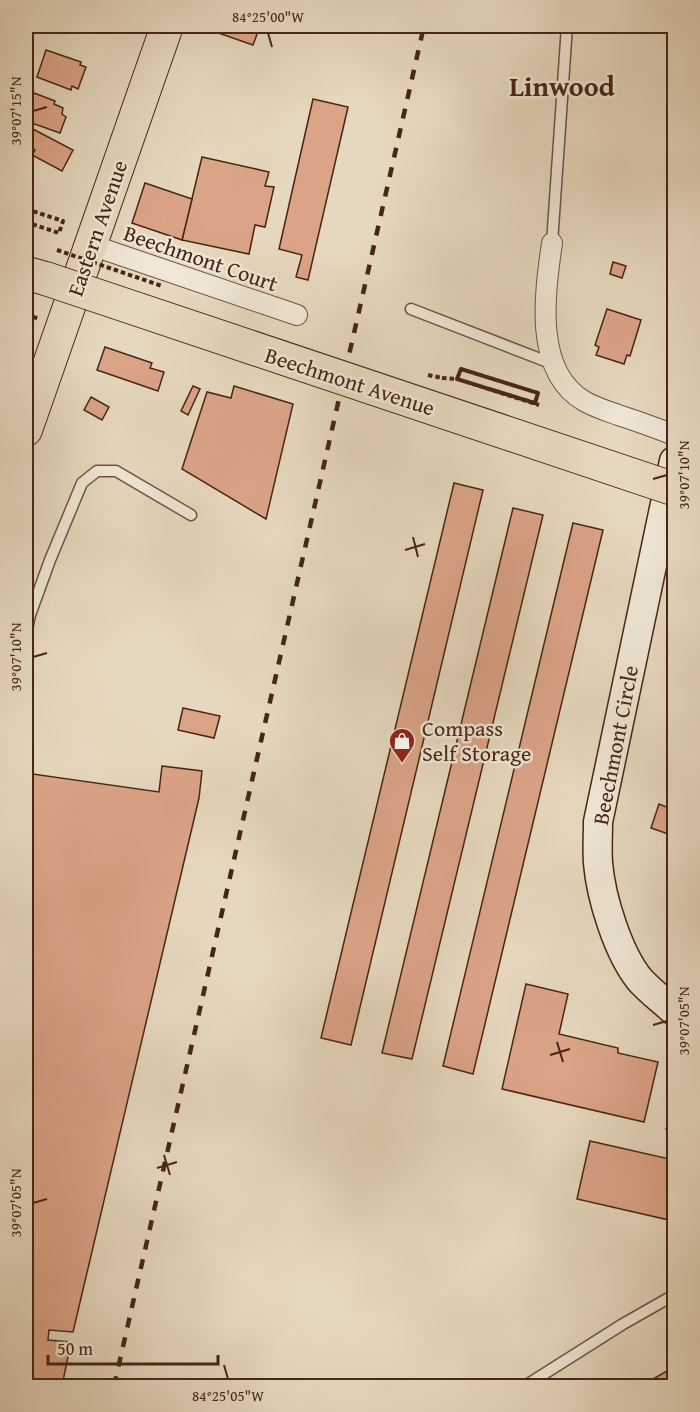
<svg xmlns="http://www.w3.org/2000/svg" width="700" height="1412" font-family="'Gentium Book Plus',serif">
  <rect width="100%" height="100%" fill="#e6d8be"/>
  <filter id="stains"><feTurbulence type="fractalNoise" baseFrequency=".00333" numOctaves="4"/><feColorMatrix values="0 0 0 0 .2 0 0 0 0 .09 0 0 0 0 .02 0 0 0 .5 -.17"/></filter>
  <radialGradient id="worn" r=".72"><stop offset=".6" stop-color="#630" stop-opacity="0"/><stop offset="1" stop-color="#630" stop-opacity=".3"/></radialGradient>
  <g fill="#dca487" stroke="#472516" stroke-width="1.5">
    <path d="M204,26H260L253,45L204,28Z"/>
    <path d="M316,26H325L324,31L315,28Z"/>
    <path d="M46,50L81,62L80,65L86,67L78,89L72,86L71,90L37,77Z"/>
    <path d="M34,93L55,101L54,104L63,108L62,114L66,117L60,133L26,121V102L30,104Z"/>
    <path d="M313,99L348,107L308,280L296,277L302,255L279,249Z"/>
    <path d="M29,127L73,150L62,171L32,155L35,150L26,145V134Z"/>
    <path d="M202,157L269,172L265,186L274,187L265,227L255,225L249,254L182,240Z"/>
    <path d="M145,183L192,199L182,240L132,223Z"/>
    <path d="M613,262L626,266L622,278L610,274Z"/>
    <path d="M607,309L641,320L630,356L627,355L624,364L596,355L599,347L595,345Z"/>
    <path d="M105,347L152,363L150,368L164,372L158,391L97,370Z"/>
    <path d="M193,386L200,389L188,415L181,411Z"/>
    <path d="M234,386L293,404L266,519L182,469L207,392L231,398Z"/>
    <path d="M91,397L109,407L102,420L84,410Z"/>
    <path d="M454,483L483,490L351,1045L321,1038Z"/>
    <path d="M513,508L543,515L412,1059L382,1053Z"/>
    <path d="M573,523L603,530L473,1074L443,1066Z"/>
    <path d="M183,708L220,716L214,738L178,730Z"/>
    <path d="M162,766L202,771L199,798L73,1332L49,1330L48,1340L71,1342L62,1386H26V773L159,792Z"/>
    <path d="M659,804L674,810V836L651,828Z"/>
    <path d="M526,984L568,994L559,1034L618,1048V1053L658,1062L644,1122L502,1089Z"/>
    <path d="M672,1112L674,1113V1132L666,1129Z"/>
    <path d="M590,1141L674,1160V1196L669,1220L577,1199Z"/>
    <path d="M667,1371L672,1379L658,1386H645L644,1384Z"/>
  </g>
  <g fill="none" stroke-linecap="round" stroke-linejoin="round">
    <g stroke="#6f5240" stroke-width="13">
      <g id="lane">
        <path d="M552,243L567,26"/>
        <path d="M411,309L553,364"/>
        <path d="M26,634L30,615L50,560L82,483L97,471H116L191,515"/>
        <path d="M525,1386L623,1324L674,1295"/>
      </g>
    </g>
    <g stroke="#6f5240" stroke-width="22">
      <g id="street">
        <path d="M552,243C545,292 533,371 584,401C594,407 607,411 618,415C637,421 656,428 674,435"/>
        <path d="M91,245L297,315"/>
      </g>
    </g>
    <g stroke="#472516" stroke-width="31">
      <path id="secondary" d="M674,461L598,822C598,835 597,850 598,863C601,898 618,953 640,980C650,991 663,1001 674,1011"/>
    </g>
    <g stroke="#472516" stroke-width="34">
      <path id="primary" d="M26,430L167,26"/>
    </g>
    <g stroke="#472516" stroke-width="35">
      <path id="highway" d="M26,273L47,279"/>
    </g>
    <g stroke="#472516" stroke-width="4" stroke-dasharray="4.5 3" stroke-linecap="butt">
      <path d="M26,209L63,221L59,233L26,222"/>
      <path d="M26,314L39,319"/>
      <path d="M442,378L457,379L535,403L538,393L461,369L457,379L535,403L538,393L461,369L457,379L539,405"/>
    </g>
    <use href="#lane" stroke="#efe6d5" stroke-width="10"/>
    <use href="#street" stroke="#efe6d5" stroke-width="20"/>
    <use href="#secondary" stroke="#efe6d5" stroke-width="28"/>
    <use href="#primary" stroke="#e6d8be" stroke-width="32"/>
    <use href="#highway" stroke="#e6d8be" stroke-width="33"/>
    <path stroke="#472516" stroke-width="4.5" stroke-dasharray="10 10" stroke-linecap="butt" d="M114,1386L424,26"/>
    <g stroke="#472516" stroke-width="35" stroke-linecap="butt">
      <path id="highway-bridge" d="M47,279L674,489"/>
    </g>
    <g stroke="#472516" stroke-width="4" stroke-dasharray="4.5 3" stroke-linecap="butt">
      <path d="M57,250L162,286"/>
      <path d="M428,375L442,378"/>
    </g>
    <use href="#highway-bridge" stroke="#e6d8be" stroke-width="33"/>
  </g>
  <path fill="none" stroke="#472516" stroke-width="2" d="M268,33L272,47M33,111L47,107M653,479L667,475M413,537L418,557M405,550L425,544M33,657L47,653M653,1025L667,1021M557,1042L563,1062M550,1055L570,1049M164,1155L170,1175M157,1168L177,1162M33,1203L47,1199M224,1365L228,1379"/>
  <defs>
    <g id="shop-pin" transform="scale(1.35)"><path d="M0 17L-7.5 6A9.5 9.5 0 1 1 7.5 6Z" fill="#8f2418" stroke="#efe6d5"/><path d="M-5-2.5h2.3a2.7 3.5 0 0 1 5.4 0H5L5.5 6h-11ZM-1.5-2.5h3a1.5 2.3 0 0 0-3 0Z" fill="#fff"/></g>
  </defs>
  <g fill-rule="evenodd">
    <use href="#shop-pin" x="402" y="741"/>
  </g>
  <g text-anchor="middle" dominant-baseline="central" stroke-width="5" stroke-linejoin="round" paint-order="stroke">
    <g font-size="22" fill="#472516" stroke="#efe6d5">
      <text transform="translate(97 228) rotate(-71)">Eastern Avenue</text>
      <text transform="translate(201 258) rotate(19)">Beechmont Court</text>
      <text transform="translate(350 381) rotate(18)">Beechmont Avenue</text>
      <text transform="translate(615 745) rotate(-79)">Beechmont Circle</text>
    </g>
    <g font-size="22" fill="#472516" stroke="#efe6d5" text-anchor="start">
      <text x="422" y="728">Compass<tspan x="422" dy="25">Self Storage</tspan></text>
    </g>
    <g font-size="28" font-weight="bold" fill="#472516" stroke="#efe6d5">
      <text x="562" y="85">Linwood</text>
    </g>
  </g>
  <rect width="700" height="1412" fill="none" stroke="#e6d8be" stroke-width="66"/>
  <path d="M48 1355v9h170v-9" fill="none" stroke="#472516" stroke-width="3"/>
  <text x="57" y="1355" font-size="18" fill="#472516" stroke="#efe6d5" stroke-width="4.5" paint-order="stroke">50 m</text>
  <rect x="33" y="33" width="634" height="1346" fill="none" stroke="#472516" stroke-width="2"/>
  <g font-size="15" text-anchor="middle" fill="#472516">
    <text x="268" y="22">84°25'00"W</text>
    <text transform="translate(16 111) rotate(-90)" y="5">39°07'15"N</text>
    <text transform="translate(684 475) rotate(-90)" y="5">39°07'10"N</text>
    <text transform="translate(16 657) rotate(-90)" y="5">39°07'10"N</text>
    <text transform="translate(684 1021) rotate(-90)" y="5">39°07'05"N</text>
    <text transform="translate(16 1203) rotate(-90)" y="5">39°07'05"N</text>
    <text x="228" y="1401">84°25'05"W</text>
  </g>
  <rect width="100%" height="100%" filter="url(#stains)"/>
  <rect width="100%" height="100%" fill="url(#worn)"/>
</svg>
